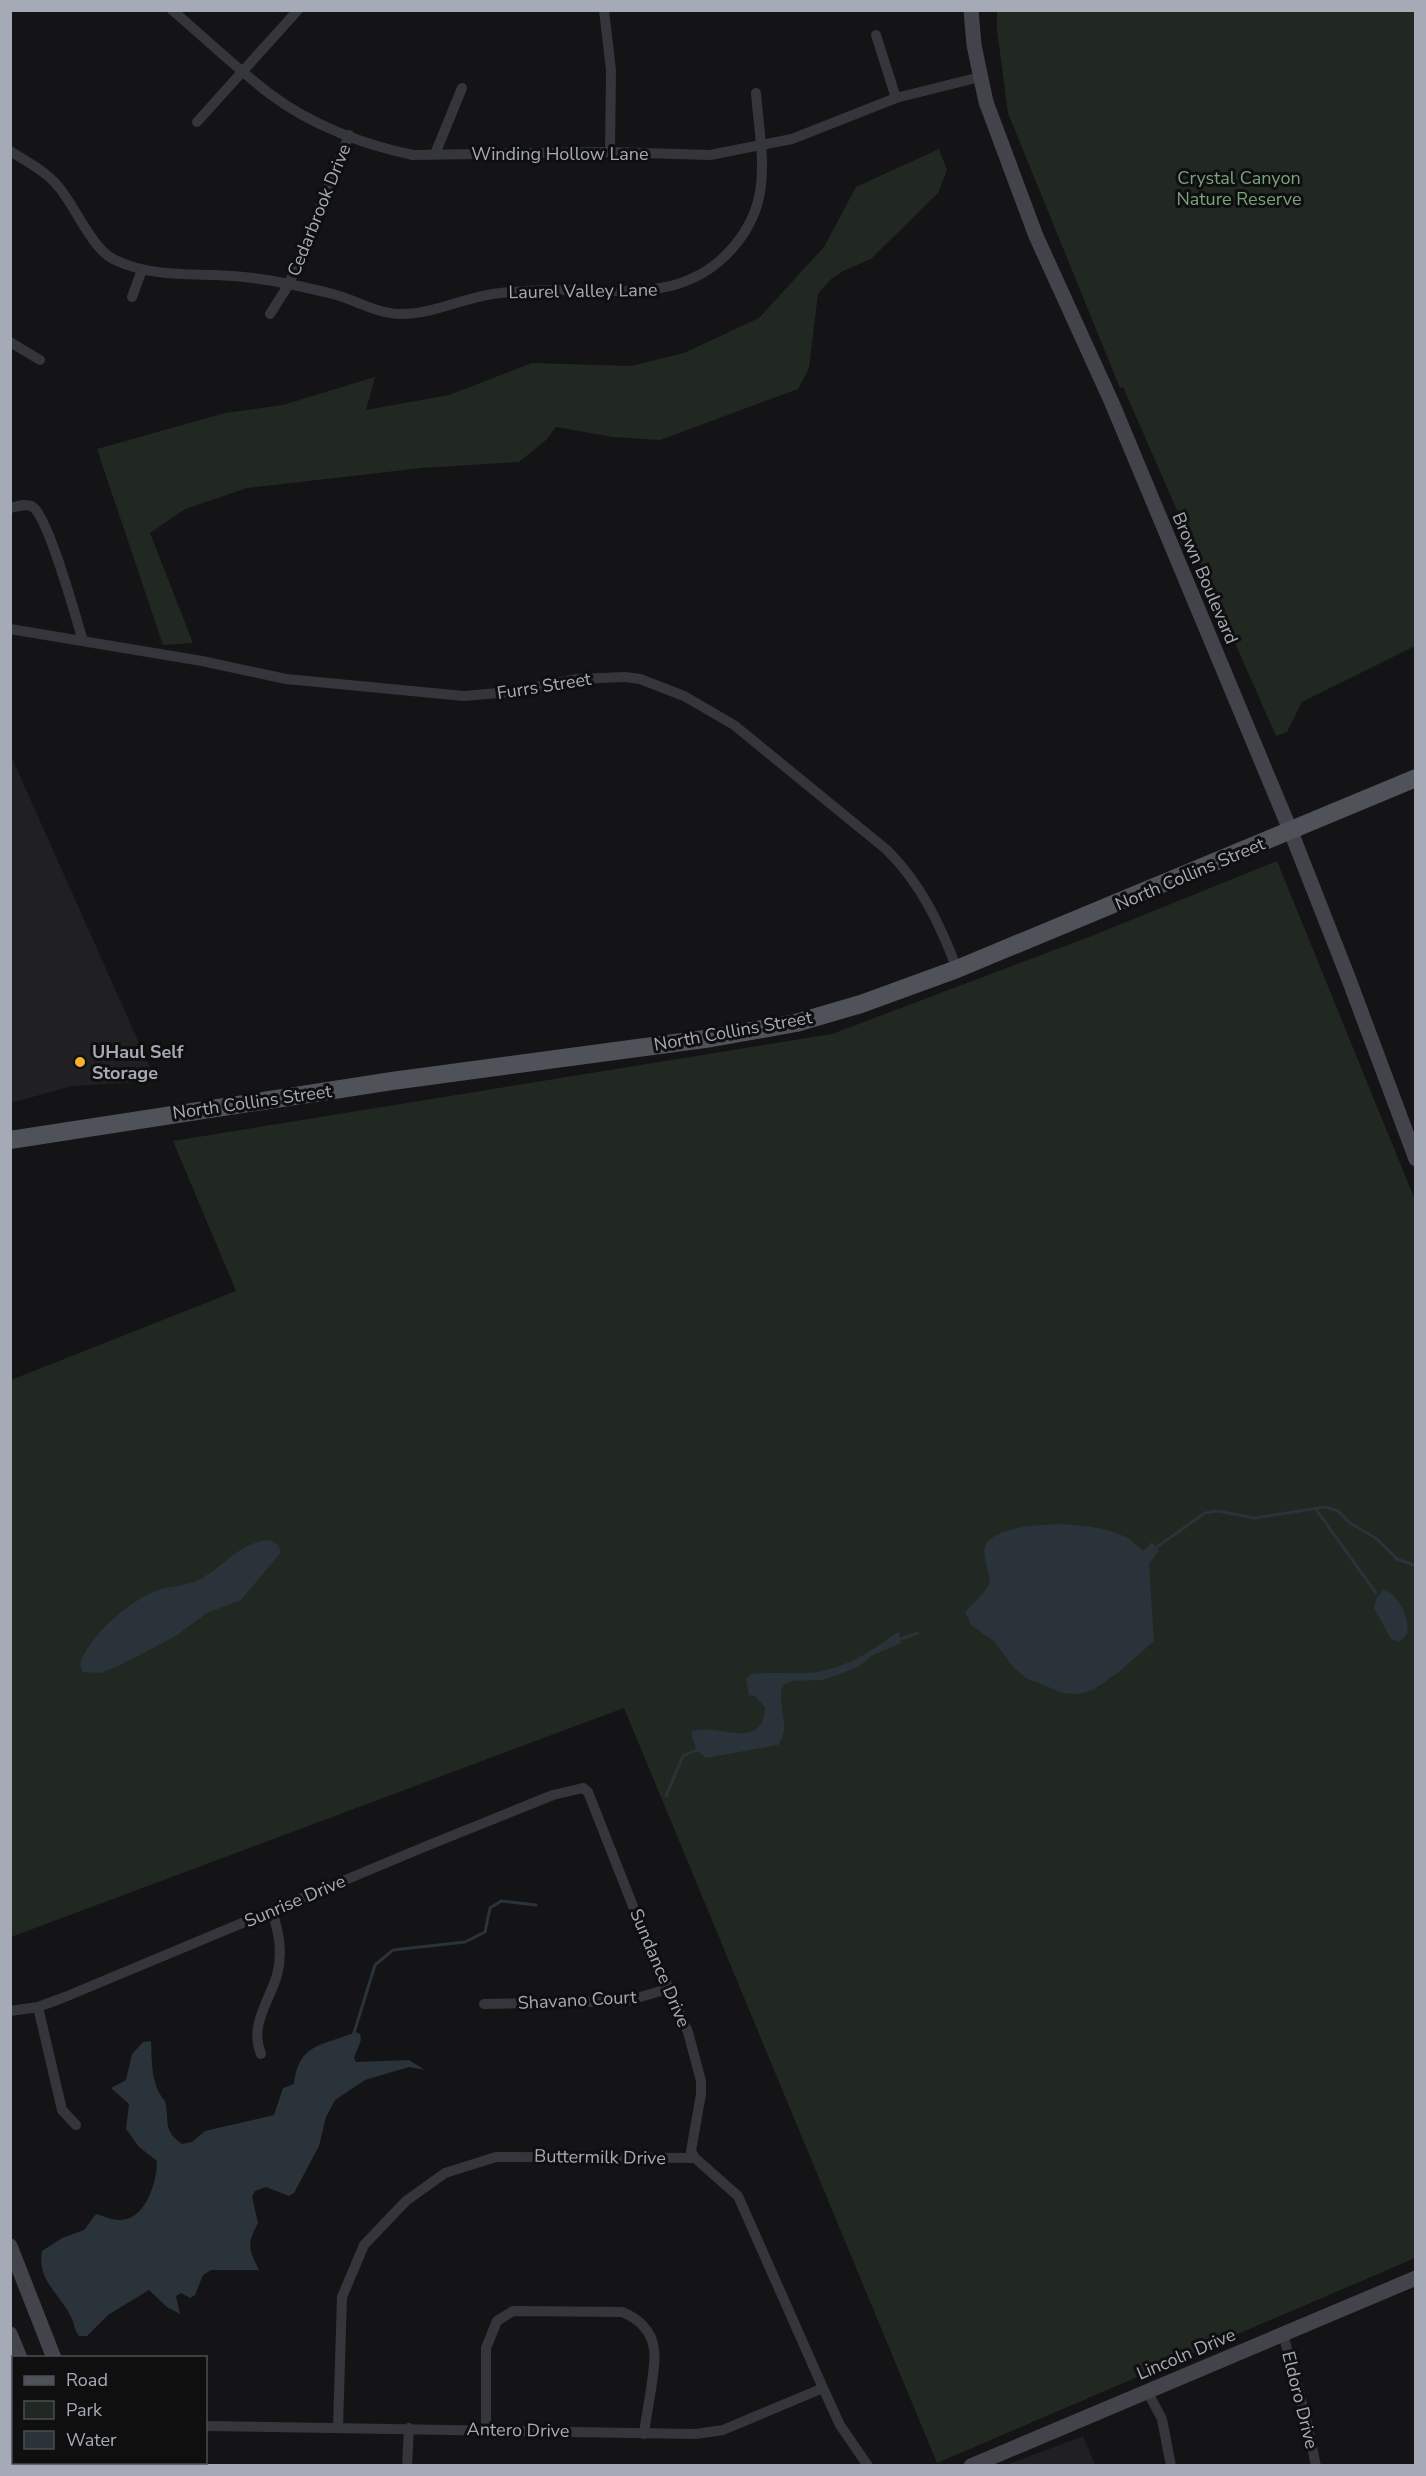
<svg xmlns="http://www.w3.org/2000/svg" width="1426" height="2476" font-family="'Nunito Sans',sans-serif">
  <rect width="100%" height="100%" fill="#141416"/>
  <g fill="#202023">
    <path d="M10,756H11L156,1081L72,1086L11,1103Z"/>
    <path d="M1083,2436L1095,2465H1006Z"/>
  </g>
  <g fill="#202821">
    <path d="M997,11H1415V646L1302,702L1287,732L1276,736L1123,387L1120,388L1008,113L997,30Z"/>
    <path d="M939,149L947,170L938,193L871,259L843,271L830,280L818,294L809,368L798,389L660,440L613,437L556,427L546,440L519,462L422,468L247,488L185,509L150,533L193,643L163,645L97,449L225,413L283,405L375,377L366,410L449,395L532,363L631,366L684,353L759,318L824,247L856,187Z"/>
    <path d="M1277,861L1415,1200V2258L937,2463L624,1708L11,1937V1380L236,1291L173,1141L832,1034L1089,937Z"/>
  </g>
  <g fill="#2a323a">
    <path d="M1059,1524C1081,1525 1109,1527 1129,1539C1134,1542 1138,1548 1143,1551L1152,1542L1159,1551L1149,1563L1154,1641L1119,1672L1093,1690L1079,1694L1063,1693L1026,1678L1013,1667L995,1642L971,1625L965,1612L985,1591L990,1582C989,1574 982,1552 985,1546C994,1526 1040,1525 1059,1524Z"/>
    <path d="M270,1540L278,1545L281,1552L241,1600L207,1613L176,1636L120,1665L101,1673L83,1672L80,1665C87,1637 130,1600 158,1590C171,1586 186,1586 198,1580C223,1568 240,1541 270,1540Z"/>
    <path d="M1383,1590C1399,1594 1410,1619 1407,1634L1399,1642L1391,1639L1374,1608L1376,1599Z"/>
    <path d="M899,1631L901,1643L871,1656L860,1666L835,1676L821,1680L792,1681L783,1685C775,1706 793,1725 778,1745L706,1758L696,1750L691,1732C715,1721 763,1754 765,1707L755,1696L749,1695L746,1679L751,1674C769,1672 788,1674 806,1673C843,1671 870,1652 899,1631Z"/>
    <path d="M356,2032L360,2034L361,2040L354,2058L356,2062L409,2060L425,2070L409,2067L365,2080L335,2100L326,2117L319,2146L294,2193L289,2196L266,2187L255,2191L252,2197L258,2223C247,2244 248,2248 259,2270H211L203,2275L195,2295L190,2298L181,2293L176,2296L180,2314L167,2307L149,2290L108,2315L87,2336H79C74,2329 75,2327 72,2319C62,2296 36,2280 42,2251L62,2238L84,2230L96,2214C103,2216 112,2220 119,2220C146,2221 157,2181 157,2161L139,2147L126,2129L129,2104L111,2088L126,2080L132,2054L143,2042L151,2041C152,2063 151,2085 165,2101C170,2122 162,2130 182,2144L192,2142L205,2131L274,2115L283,2088L294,2084C299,2042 323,2046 356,2032Z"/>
  </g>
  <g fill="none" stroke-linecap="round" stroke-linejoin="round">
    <g stroke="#2a323a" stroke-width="3">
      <path d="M1315,1508L1376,1593"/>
      <path d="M1154,1549L1205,1513L1218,1511L1254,1518L1326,1507L1338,1511L1350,1523L1377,1539L1397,1559L1416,1566"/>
      <path d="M897,1640L918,1633"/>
      <path d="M666,1796L683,1756L699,1749"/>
      <path d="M353,2036L375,1965L393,1950L465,1942L485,1932L490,1908L501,1901L536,1905"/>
    </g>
    <g stroke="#35363b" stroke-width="10">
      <path d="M172,10C205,38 236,68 270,94C311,125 364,145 413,155L610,152L710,155L792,139L896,98L980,77"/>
      <path d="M604,10L611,70L610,152"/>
      <path d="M876,35L896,98"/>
      <path d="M197,122L298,10"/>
      <path d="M10,151C26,161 45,171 57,185C75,205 92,250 115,260C153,278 193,273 233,276C266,278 301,286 333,294C356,300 377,314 402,314C435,314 467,296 500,293C535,289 571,290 606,291C650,292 692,289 726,255C776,205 761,156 756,93"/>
      <path d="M435,154L462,88"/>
      <path d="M132,297L142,270"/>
      <path d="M270,314L289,284L349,135"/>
      <path d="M10,342L40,360"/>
      <path d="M10,508C17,506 27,503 33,507C49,519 76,618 83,641"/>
      <path d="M10,629L202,661L286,679L464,696L511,692L577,679L625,677L640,679L684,696L734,725L887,850C921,884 940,924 957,969"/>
      <path d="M484,2004L626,2001L668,1989"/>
      <path d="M38,2007L62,2110L76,2125"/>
      <path d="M10,2011L38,2007L65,1997L429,1845L553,1795L583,1788L588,1792L640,1924L688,2032L701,2081V2094L691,2151L695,2158"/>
      <path d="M261,2054C249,2026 269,2002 277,1975C283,1953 279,1933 272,1911"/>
      <path d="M1283,2334L1307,2422L1316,2466"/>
      <path d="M1147,2391L1162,2419L1171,2466"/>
      <path d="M206,2426L696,2434L723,2430L823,2388"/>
      <path d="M338,2427L342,2297L364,2245L406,2201L445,2173L496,2157L695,2158L738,2196L823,2388L840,2425L868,2466"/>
      <path d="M486,2430V2348L497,2321L513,2311L622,2312C638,2318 652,2331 654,2349C657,2366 646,2414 644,2434"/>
      <path d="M407,2466L409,2428"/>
    </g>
    <g stroke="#43444b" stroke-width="15">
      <path d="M971,10L974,45L986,102L1036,236L1112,403L1291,832L1348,977L1416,1159"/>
      <path d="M10,2246L54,2358"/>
      <path d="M10,2334L20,2358"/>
      <path d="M65,2462L66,2466"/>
      <path d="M97,2462L98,2466"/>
      <path d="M971,2466L1416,2278"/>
    </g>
    <path stroke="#50525a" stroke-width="18" d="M10,1140L392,1081L712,1038L796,1023L861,1004L957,969L1416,778"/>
  </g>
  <circle fill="#f7b32b" stroke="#0f0f10" stroke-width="2" cx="80" cy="1062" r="6"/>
  <g text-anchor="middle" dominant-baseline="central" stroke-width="6" stroke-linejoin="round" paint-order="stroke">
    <g font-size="18" fill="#a5aab6" stroke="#0f0f10">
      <text x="560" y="154">Winding Hollow Lane</text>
      <text transform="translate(319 210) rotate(-68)">Cedarbrook Drive</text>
      <text transform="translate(583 291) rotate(-1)">Laurel Valley Lane</text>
      <text transform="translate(1205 578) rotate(67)">Brown Boulevard</text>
      <text transform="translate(544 686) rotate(-9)">Furrs Street</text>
      <text transform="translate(1190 874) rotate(-23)">North Collins Street</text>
      <text transform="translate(733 1031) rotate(-10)">North Collins Street</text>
      <text transform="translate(252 1102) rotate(-8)">North Collins Street</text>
      <text transform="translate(295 1901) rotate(-23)">Sunrise Drive</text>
      <text transform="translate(660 1968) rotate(67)">Sundance Drive</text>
      <text transform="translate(577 2000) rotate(-3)">Shavano Court</text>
      <text transform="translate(600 2157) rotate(1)">Buttermilk Drive</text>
      <text transform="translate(1186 2354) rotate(-23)">Lincoln Drive</text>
      <text transform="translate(1300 2400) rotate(76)">Eldoro Drive</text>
      <text transform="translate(518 2430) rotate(1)">Antero Drive</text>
    </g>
    <g font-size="18" fill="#7ba27e" stroke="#0f0f10">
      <text x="1239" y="178">Crystal Canyon<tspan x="1239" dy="21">Nature Reserve</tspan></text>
    </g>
    <g font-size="18" font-weight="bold" fill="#a5aab6" stroke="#0f0f10" text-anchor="start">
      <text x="92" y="1052">UHaul Self<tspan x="92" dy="21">Storage</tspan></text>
    </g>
  </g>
  <rect width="1426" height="2476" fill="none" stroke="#a5aab6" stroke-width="24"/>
  <rect x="12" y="2356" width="195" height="108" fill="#0f0f10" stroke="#4b4d52" stroke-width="1.5"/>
  <rect x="24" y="2376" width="30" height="9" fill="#50525a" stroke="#4b4d52" stroke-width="1.5"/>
  <text x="66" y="2386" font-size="18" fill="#a5aab6">Road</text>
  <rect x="24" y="2401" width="30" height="18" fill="#202821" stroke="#4b4d52" stroke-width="1.5"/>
  <text x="66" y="2416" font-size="18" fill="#a5aab6">Park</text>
  <rect x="24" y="2431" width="30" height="18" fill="#2a323a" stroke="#4b4d52" stroke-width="1.5"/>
  <text x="66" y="2446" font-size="18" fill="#a5aab6">Water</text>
</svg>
